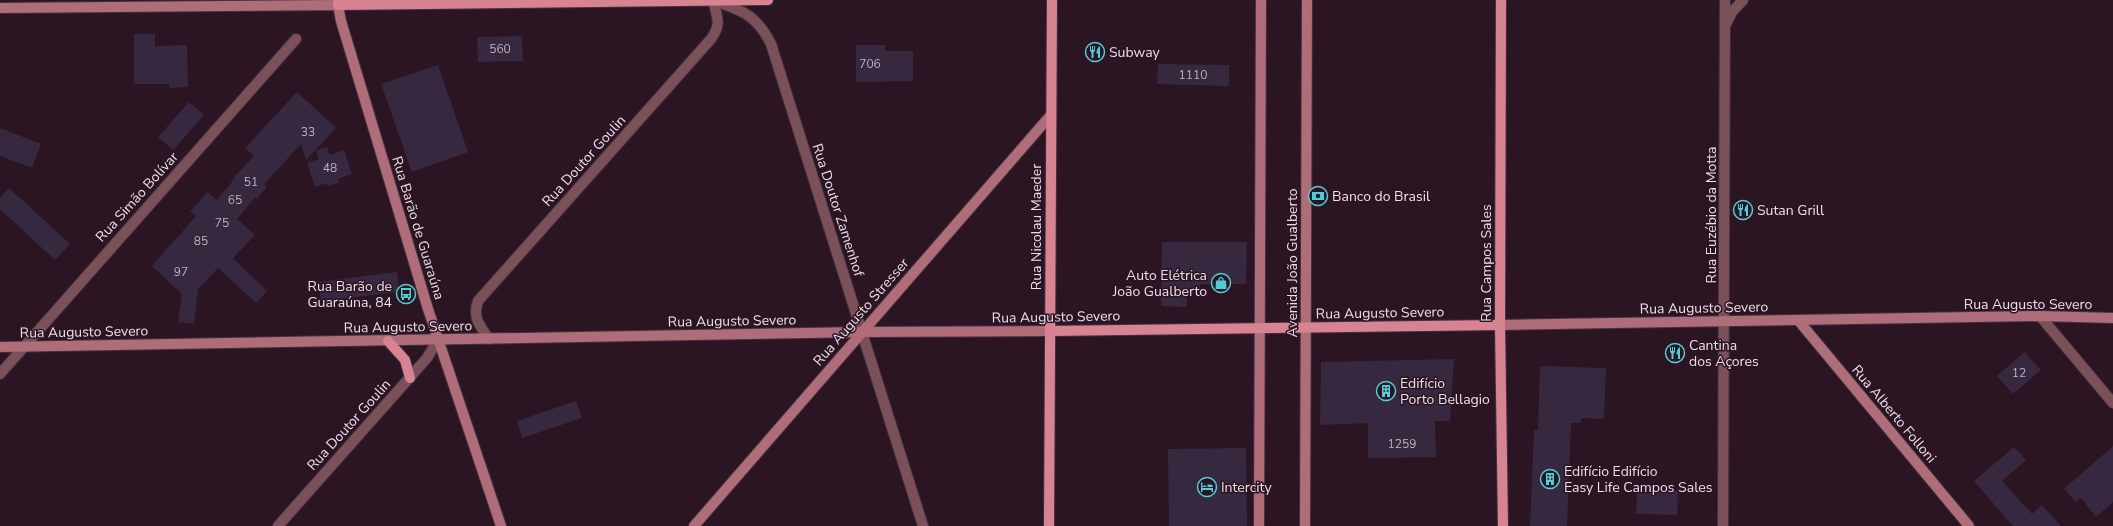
<svg xmlns="http://www.w3.org/2000/svg" width="2113" height="526" font-family="'Nunito Sans',sans-serif">
  <rect width="100%" height="100%" fill="#2b1523"/>
  <g fill="#36283e">
    <path d="M134,34H155V46L187,45L188,87L169,88V84H134Z"/>
    <path d="M522,36L523,61L478,62L477,37Z"/>
    <path d="M856,45H885V51H913V81L856,82Z"/>
    <path d="M1158,64L1229,65V86L1157,84Z"/>
    <path d="M438,65L468,152L412,172L381,84Z"/>
    <path d="M297,92L336,128L306,160L301,144L264,184L267,187L257,199L255,197L237,219L255,235L233,258L267,291L256,303L218,268L198,289L194,324L178,322L182,294L152,266L196,216L190,211L208,192L217,200L235,178L234,177L254,156L245,148Z"/>
    <path d="M189,102L204,115L173,150L158,137Z"/>
    <path d="M0,128L41,144L32,168L0,156Z"/>
    <path d="M327,147L330,155L344,150L352,174L338,179L340,182L328,186L327,183L315,187L307,163L319,159L316,150Z"/>
    <path d="M9,188L70,244L55,260L0,209V198Z"/>
    <path d="M1162,242H1247L1246,284H1200V288H1187V307L1161,306Z"/>
    <path d="M397,272L399,292L321,301L318,282Z"/>
    <path d="M2025,352L2041,370L2013,394L1997,376Z"/>
    <path d="M1454,359L1450,421H1435L1436,457L1368,458V423L1320,425L1321,362Z"/>
    <path d="M1540,366L1606,368L1604,419L1581,418V423H1571L1567,526H1530L1534,430H1538Z"/>
    <path d="M576,401L582,418L522,438L517,421Z"/>
    <path d="M2113,446V502L2096,517L2081,498L2076,502L2064,489Z"/>
    <path d="M2014,447L2026,460L2002,481L2032,514L2042,505L2061,526H2013L1974,481Z"/>
    <path d="M1246,448L1247,526H1169L1168,449Z"/>
    <path d="M1637,490L1678,491L1677,515L1636,514Z"/>
  </g>
  <g fill="none" stroke-linecap="round" stroke-linejoin="round">
    <g stroke="#46313e" stroke-width="12">
      <g id="street">
        <path d="M715,1C744,11 757,16 771,44L923,526"/>
        <path d="M1726,24L1732,12L1743,0"/>
        <path d="M2040,316L2113,403"/>
        <path d="M489,339C480,326 472,317 478,301L711,39C722,23 717,18 713,0"/>
        <path d="M0,374L296,39"/>
        <path d="M278,526L427,358L438,340"/>
        <path d="M1723,526L1725,0"/>
      </g>
    </g>
    <g stroke="#46313e" stroke-width="12">
      <g id="secondary">
        <path d="M0,8L338,5L341,21L428,309L501,526"/>
        <path d="M1798,320L1969,526"/>
        <path d="M1500,325L2040,316L2113,318"/>
        <path d="M0,347L862,332L1050,331"/>
        <path d="M694,526L1050,116"/>
        <path d="M1259,526L1261,0"/>
        <path d="M1305,526L1307,0"/>
      </g>
    </g>
    <g stroke="#46313e" stroke-width="12">
      <g id="primary">
        <path d="M338,0V5L768,0"/>
        <path d="M1501,0L1500,325L1503,526"/>
        <path d="M1050,331L1500,325"/>
        <path d="M388,341L405,360L410,378"/>
        <path d="M1049,526L1052,0"/>
      </g>
    </g>
    <use href="#street" stroke="#7a5158" stroke-width="10"/>
    <use href="#secondary" stroke="#ae6d79" stroke-width="10"/>
    <use href="#primary" stroke="#d78392" stroke-width="10"/>
  </g>
  <defs>
    <g id="restaurant-ring" transform="scale(1)"><circle r="9.5" fill="#2b1523" stroke="#52ccd5" stroke-width="1.5"/><path d="M-5-6h1v4h1v-4h1v4h1v-4h1v5L-1.5 .5V6h-2V.5L-5-1ZM5-6V6H3V1.5H1.5Q1.5-4 5-6Z" fill="#52ccd5"/></g>
    <g id="bank-ring" transform="scale(1)"><circle r="9.5" fill="#2b1523" stroke="#52ccd5" stroke-width="1.5"/><path d="M-6-4H6V4H-6ZM0-2.3a2.3 2.3 0 1 0 0 4.6a2.3 2.3 0 1 0 0-4.6Z" fill="#52ccd5"/></g>
    <g id="shop-ring" transform="scale(1)"><circle r="9.5" fill="#2b1523" stroke="#52ccd5" stroke-width="1.5"/><path d="M-5-2.5h2.3a2.7 3.5 0 0 1 5.4 0H5L5.5 6h-11ZM-1.5-2.5h3a1.5 2.3 0 0 0-3 0Z" fill="#52ccd5"/></g>
    <g id="bus-ring" transform="scale(1)"><circle r="9.5" fill="#2b1523" stroke="#52ccd5" stroke-width="1.5"/><path d="M-5-6H5V4H4V6H2V4H-2V6H-4V4H-5ZM-3.5-4V0h7V-4ZM-3.5 1.2v1.5H-2V1.2ZM2 1.2v1.5H3.5V1.2Z" fill="#52ccd5"/></g>
    <g id="building-ring" transform="scale(1)"><circle r="9.5" fill="#2b1523" stroke="#52ccd5" stroke-width="1.5"/><path d="M-4-6H4V6H1V3H-1V6H-4ZM-2.5-4.3h1.7v1.8h-1.7ZM.8-4.3h1.7v1.8H.8ZM-2.5-1h1.7V.8h-1.7ZM.8-1h1.7V.8H.8Z" fill="#52ccd5"/></g>
    <g id="hotel-ring" transform="scale(1)"><circle r="9.5" fill="#2b1523" stroke="#52ccd5" stroke-width="1.5"/><path d="M-6-4.5h1.5V1H6V5H4.5V3h-9V5H-6ZM-4 0a1.8 1.8 0 1 1 3.6 0ZM.5 0V-2.5h3Q6-2.5 6 0Z" fill="#52ccd5"/></g>
  </defs>
  <g fill-rule="evenodd">
    <use href="#restaurant-ring" x="1095" y="52"/>
    <use href="#bank-ring" x="1318" y="196"/>
    <use href="#restaurant-ring" x="1743" y="210"/>
    <use href="#shop-ring" x="1221" y="283"/>
    <use href="#bus-ring" x="406" y="294"/>
    <use href="#restaurant-ring" x="1675" y="353"/>
    <use href="#building-ring" x="1386" y="391"/>
    <use href="#building-ring" x="1550" y="479"/>
    <use href="#hotel-ring" x="1207" y="487"/>
  </g>
  <g text-anchor="middle" dominant-baseline="central" stroke-width="3" stroke-linejoin="round" paint-order="stroke">
    <g font-size="12" fill="#bfb0bd">
      <text x="500" y="49">560</text>
      <text x="870" y="64">706</text>
      <text x="1193" y="75">1110</text>
      <text x="308" y="132">33</text>
      <text x="330" y="168">48</text>
      <text x="251" y="182">51</text>
      <text x="235" y="200">65</text>
      <text x="222" y="223">75</text>
      <text x="201" y="241">85</text>
      <text x="181" y="272">97</text>
      <text x="2019" y="373">12</text>
      <text x="1402" y="444">1259</text>
    </g>
    <g font-size="14" fill="#eddde7" stroke="#2b1523" text-anchor="start">
      <text x="1109" y="52">Subway</text>
      <text x="1332" y="196">Banco do Brasil</text>
      <text x="1757" y="210">Sutan Grill</text>
      <text x="1207" y="275" text-anchor="end">Auto Elétrica<tspan x="1207" dy="16">João Gualberto</tspan></text>
      <text x="392" y="286" text-anchor="end">Rua Barão de<tspan x="392" dy="16">Guaraúna, 84</tspan></text>
      <text x="1689" y="345">Cantina<tspan x="1689" dy="16">dos Açores</tspan></text>
      <text x="1400" y="383">Edifício<tspan x="1400" dy="16">Porto Bellagio</tspan></text>
      <text x="1564" y="471">Edifício Edifício<tspan x="1564" dy="16">Easy Life Campos Sales</tspan></text>
      <text x="1221" y="487">Intercity</text>
    </g>
    <g font-size="14" fill="#eddde7" stroke="#2b1523">
      <text transform="translate(584 161) rotate(-48)">Rua Doutor Goulin</text>
      <text transform="translate(137 197) rotate(-48)">Rua Simão Bolívar</text>
      <text transform="translate(838 210) rotate(72)">Rua Doutor Zamenhof</text>
      <text transform="translate(1711 215) rotate(-90)">Rua Euzébio da Motta</text>
      <text transform="translate(1036 227) rotate(-90)">Rua Nicolau Maeder</text>
      <text transform="translate(418 228) rotate(73)">Rua Barão de Guaraúna</text>
      <text transform="translate(1292 263) rotate(-90)">Avenida João Gualberto</text>
      <text transform="translate(1486 263) rotate(-90)">Rua Campos Sales</text>
      <text x="2028" y="304">Rua Augusto Severo</text>
      <text transform="translate(1704 308) rotate(-1)">Rua Augusto Severo</text>
      <text transform="translate(861 312) rotate(-49)">Rua Augusto Stresser</text>
      <text transform="translate(1380 313) rotate(-1)">Rua Augusto Severo</text>
      <text transform="translate(1056 317) rotate(-1)">Rua Augusto Severo</text>
      <text transform="translate(732 321) rotate(-1)">Rua Augusto Severo</text>
      <text transform="translate(408 327) rotate(-1)">Rua Augusto Severo</text>
      <text transform="translate(84 332) rotate(-1)">Rua Augusto Severo</text>
      <text transform="translate(1894 414) rotate(50)">Rua Alberto Folloni</text>
      <text transform="translate(349 425) rotate(-48)">Rua Doutor Goulin</text>
    </g>
  </g>
</svg>
